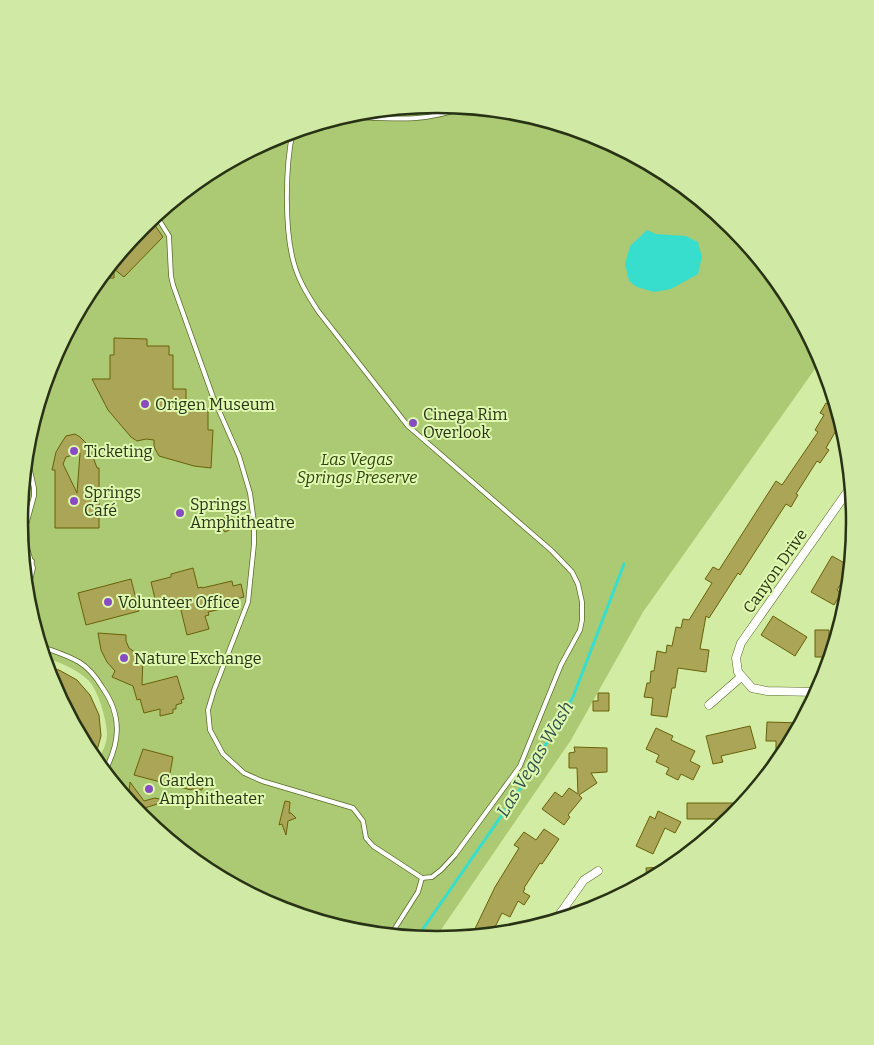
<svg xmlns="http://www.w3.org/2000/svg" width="874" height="1045" font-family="Bitter,serif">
  <rect width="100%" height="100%" fill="#d2eca3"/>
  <path fill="#acc973" d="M437,104L519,112L597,136L670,175L733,227L785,290L822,359L643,612L571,740L434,940L355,933L277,909L204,870L141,818L96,764C101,754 107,745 107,734C107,721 98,689 88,680C75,668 59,662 43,657L27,604L19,522L27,441L51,362L89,290L141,227L205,175L277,136L356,112Z"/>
  <path fill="#38decd" d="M647,230L656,234L686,236L698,242L702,257L698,274L671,289L654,292L637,287L629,281L625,264L630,246Z"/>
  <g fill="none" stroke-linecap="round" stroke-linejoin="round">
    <path stroke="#38decd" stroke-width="3" d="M416,939L520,789L573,697L624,564"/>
  </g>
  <g fill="#aba558" stroke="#686109" fill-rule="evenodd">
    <path d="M152,221L163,237L160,240L124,277L114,269V278H99L141,227Z"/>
    <path d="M114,338L147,339V346H169V355H173V389H186V410H208V430H213L211,468L194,466L159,456L154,447V440L146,439L137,441L131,437L108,410L92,379H110V355H114Z"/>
    <path d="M826,403L838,410L841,422L826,448L829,450L820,463L817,461L796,494L798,495L791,507L786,504L740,575L738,573L709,618L706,616L700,649L709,650L706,672L678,668L675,688H672L667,717L651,715L653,698L644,697L647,683H650L651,671H654L657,651L666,653L667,645L672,646L676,627L681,628L683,619L689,620L712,583L705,579L713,567L719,570L776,481L782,485L818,432L815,430L824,415L820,413Z"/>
    <path d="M75,434L80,437L89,446L97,468H99V528H55V470H52L56,452L62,442L66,436ZM80,453L77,493L63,464L66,457Z"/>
    <path d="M224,517L232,522L233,526L231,529L225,532L220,526L221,520Z"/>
    <path d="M832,556L848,565L843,574L846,576L837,590L841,593L834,605L811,592Z"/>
    <path d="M193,568L198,588L202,587V588L232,581L233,586L241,584L244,597L236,599L238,605L208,612L209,615L205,616L209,629L187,635L179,602L157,607L151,582L171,577V574Z"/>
    <path d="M131,579L139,611L86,625L78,593Z"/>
    <path d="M773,616L807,637L795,656L761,635Z"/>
    <path d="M815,630H829V640H836L831,657H815Z"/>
    <path d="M98,633L126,635V641L129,648L136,653L143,655L142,685L177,676L184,699L181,700L182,703L176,705V709H173V713L160,716V709L144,713L140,699L137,700L133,686L112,677L115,671L107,662L101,650Z"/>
    <path d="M46,668L59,670L77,680L90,695L99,715L101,736L94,761L89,755L50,682Z"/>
    <path d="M598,693H609V711H593V701H598Z"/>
    <path d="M767,722L802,723L787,751L776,750V741H766Z"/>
    <path d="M750,726L756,748L721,756L723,762L713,764L706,736Z"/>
    <path d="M656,728L673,736L671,740L695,751L690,761L700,766L693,780L681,774L678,780L666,774L669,768L656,762L659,755L646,749Z"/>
    <path d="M574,747L607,748V772L591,773L597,783L579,795L582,798L568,815L570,817L564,825L542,809L555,792L562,797L569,788L578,794L577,768H569V753L575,752Z"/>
    <path d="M143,749L173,757L168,784L134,775Z"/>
    <path d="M193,779L204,780L202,790L192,789L191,790L173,785Z"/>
    <path d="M130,782L144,801L155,798L167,801L135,811L128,803Z"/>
    <path d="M285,801L290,802L289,813H291L296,818L288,821L286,835L282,824L279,825Z"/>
    <path d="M687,803H738V812L731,819H687Z"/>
    <path d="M658,811L681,822L675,833L665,828L653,854L636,846L650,816L655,819Z"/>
    <path d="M544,829L559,839L542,864L540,863L524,888L525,889L523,892L530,896L524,905L518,901L510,917L502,913L494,929L504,934L471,937L495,887L519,848L514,845L524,832L536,840Z"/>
    <path d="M661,867V875L647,882L646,868Z"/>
  </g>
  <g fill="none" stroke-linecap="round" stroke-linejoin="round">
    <g stroke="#576d27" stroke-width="5.5">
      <g id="lane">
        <path d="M342,116C386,118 423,124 464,107"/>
        <path d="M156,215L169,236L171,276L173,285L213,397L239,456L250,493L254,522V544L248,602L214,690L208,710L210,730L223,754L244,773L262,781L353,808L363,821L366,838L373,846L419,876L422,878L432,877L441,870L455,855L520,766L561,665L580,630L582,620V602L578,584L572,572L552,551L408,426L318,311C309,297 300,283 295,267C284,233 285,166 293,131"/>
        <path d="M25,457L29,466L34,488V496L26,525L27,548L33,568L26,597"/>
        <path d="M24,580L32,561"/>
        <path d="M40,646C53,651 67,655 79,662C89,668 96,677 102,687C123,716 120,743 104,773"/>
        <path d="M390,936L418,892L422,878"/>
      </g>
    </g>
    <g stroke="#576d27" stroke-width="9">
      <g id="street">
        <path d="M818,692L767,691L752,688L738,672L736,658L741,643L852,485"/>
        <path d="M709,705L741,677"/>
        <path d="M554,922L584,880L598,871"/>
      </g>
    </g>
    <use href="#lane" stroke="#fff" stroke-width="4"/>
    <use href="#street" stroke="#fff" stroke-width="8"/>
  </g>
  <g fill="#884cc2" stroke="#dff9b0" stroke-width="2">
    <circle cx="145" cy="404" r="5"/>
    <circle cx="413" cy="423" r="5"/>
    <circle cx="74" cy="451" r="5"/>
    <circle cx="74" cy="501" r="5"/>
    <circle cx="180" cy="513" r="5"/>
    <circle cx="108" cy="602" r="5"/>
    <circle cx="124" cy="658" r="5"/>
    <circle cx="149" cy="789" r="5"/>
  </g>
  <g text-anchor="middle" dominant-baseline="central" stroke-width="4" stroke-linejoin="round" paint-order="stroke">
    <g font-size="16" fill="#283214" stroke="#dff9b0" text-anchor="start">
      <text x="155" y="404">Origen Museum</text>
      <text x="423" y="414">Cinega Rim<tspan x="423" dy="18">Overlook</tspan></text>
      <text x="84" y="451">Ticketing</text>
      <text x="84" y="492">Springs<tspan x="84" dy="18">Café</tspan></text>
      <text x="190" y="504">Springs<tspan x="190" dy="18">Amphitheatre</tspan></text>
      <text x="118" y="602">Volunteer Office</text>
      <text x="134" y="658">Nature Exchange</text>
      <text x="159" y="780">Garden<tspan x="159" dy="18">Amphitheater</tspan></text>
    </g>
    <g font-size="16" font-style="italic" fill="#32410b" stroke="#dff9b0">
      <text x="357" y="459">Las Vegas<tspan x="357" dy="18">Springs Preserve</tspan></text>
    </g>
    <g font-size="16" fill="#283214" stroke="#dff9b0">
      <text transform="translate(775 571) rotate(-55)">Canyon Drive</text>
    </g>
    <g font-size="18" font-style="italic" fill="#30504c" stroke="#dff9b0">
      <text transform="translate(535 759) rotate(-59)">Las Vegas Wash</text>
    </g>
  </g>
  <path d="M0 0H874V1045H0ZM28 522a409 409 0 1 1 818 0a409 409 0 1 1-818 0Z" fill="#d0e9a4" fill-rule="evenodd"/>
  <path fill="none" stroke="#283214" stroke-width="2.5" d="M28 522a409 409 0 1 1 818 0a409 409 0 1 1-818 0Z"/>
</svg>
